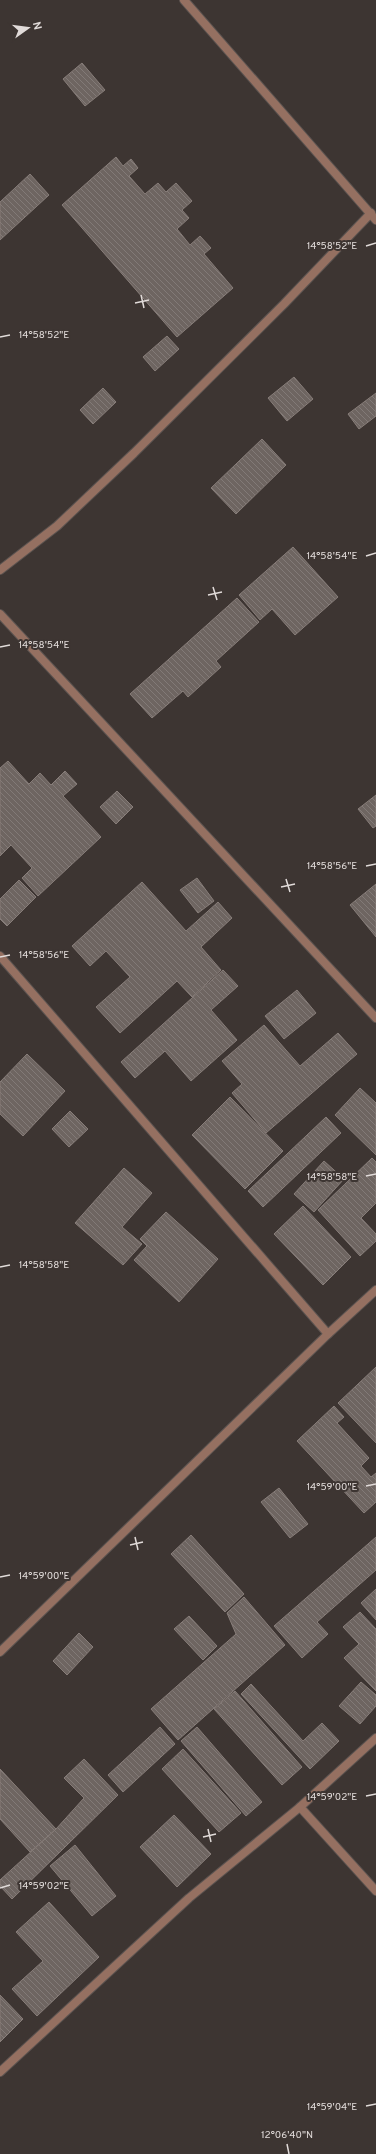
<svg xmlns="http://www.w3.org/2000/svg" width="376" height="2154" font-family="Overpass,sans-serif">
  <defs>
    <pattern id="building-back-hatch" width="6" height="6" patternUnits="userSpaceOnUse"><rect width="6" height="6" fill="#6e6561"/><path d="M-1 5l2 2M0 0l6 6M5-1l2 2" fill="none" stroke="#827a77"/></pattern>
  </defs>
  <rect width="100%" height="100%" fill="#3d3532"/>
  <g fill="url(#building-back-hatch)" stroke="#877d79">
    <path d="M82,63L105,90L85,106L63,79Z"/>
    <path d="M116,157L123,166L131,159L138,168L129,176L145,194L158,183L166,192L176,183L192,201L182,210L189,218L177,229L190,245L200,236L211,248L204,254L233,288L177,337L62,205Z"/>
    <path d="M30,174L49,195L0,240V202Z"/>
    <path d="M167,336L179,349L155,371L143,357Z"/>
    <path d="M294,377L313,399L287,421L268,398Z"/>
    <path d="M103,388L116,402L93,424L80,410Z"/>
    <path d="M376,393V416L359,429L348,414Z"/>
    <path d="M262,439L286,465L236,514L211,488Z"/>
    <path d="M293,547L338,597L295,635L272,609L260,620L239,595Z"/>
    <path d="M237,598L259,622L216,661L221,667L188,697L183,691L152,718L130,694Z"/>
    <path d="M8,761L29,784L40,773L51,785L65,771L77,784L63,796L101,837L38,896L22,878L32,868L11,845L0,856V768Z"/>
    <path d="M117,791L133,807L116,824L100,807Z"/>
    <path d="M376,795V826L373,828L358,809Z"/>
    <path d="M197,878L214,901L198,913L180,890Z"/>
    <path d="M19,880L36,897L7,926L0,919V899Z"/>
    <path d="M142,882L186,931L218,902L232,918L201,947L221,970L192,997L177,981L120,1033L96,1007L130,977L106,951L90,966L72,946Z"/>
    <path d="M376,884V937L350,905Z"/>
    <path d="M223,970L238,986L211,1010L237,1040L191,1081L165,1051L135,1078L121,1062Z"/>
    <path d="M297,990L316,1013L284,1039L265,1016Z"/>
    <path d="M264,1025L300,1066L338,1033L357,1054L266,1133L232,1093L242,1084L222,1061Z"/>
    <path d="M27,1054L65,1091L23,1136L0,1114V1082Z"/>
    <path d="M360,1088L376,1103V1155L335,1115Z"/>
    <path d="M230,1097L283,1151L245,1189L192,1135Z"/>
    <path d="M70,1111L88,1129L69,1147L52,1129Z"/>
    <path d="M326,1117L341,1133L263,1207L248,1191Z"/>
    <path d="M372,1158L376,1162V1203L361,1218L376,1234V1241L360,1256L318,1210Z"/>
    <path d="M324,1161L344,1179L314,1212L294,1194Z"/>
    <path d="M124,1168L152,1193L122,1227L142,1244L123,1265L75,1223Z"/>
    <path d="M303,1206L351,1257L323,1285L274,1234Z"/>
    <path d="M166,1212L218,1259L179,1302L134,1260L147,1246L140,1239Z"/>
    <path d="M376,1367V1443L338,1403Z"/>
    <path d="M334,1406L344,1417L337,1423L369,1458L361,1466L371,1477L376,1473V1502L364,1513L297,1441Z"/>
    <path d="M279,1488L308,1524L290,1538L261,1502Z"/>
    <path d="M191,1535L244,1594L225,1612L171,1554Z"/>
    <path d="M376,1537V1570L317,1622L328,1634L302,1658L274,1626Z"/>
    <path d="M376,1589V1620L361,1603Z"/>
    <path d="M244,1597L285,1645L178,1740L151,1709L236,1634L227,1613Z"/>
    <path d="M360,1612L376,1629V1691L344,1658L359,1644L343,1627Z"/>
    <path d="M189,1616L217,1646L203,1660L174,1629Z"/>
    <path d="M79,1633L93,1647L67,1675L53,1661Z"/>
    <path d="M361,1682L376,1695V1706L360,1724L339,1706Z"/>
    <path d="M251,1684L303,1741L322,1723L339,1741L310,1769L241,1694Z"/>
    <path d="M235,1691L302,1767L282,1785L214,1709Z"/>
    <path d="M160,1727L175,1744L123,1792L108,1775Z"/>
    <path d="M197,1727L262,1802L246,1816L181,1741Z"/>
    <path d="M183,1749L241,1813L219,1832L162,1769Z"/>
    <path d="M84,1759L118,1795L12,1899L0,1886V1880L56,1829L84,1798L64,1778Z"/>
    <path d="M0,1769L56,1829L30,1852L0,1819Z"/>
    <path d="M174,1815L211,1854L177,1887L140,1847Z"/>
    <path d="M75,1845L116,1896L92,1916L50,1866Z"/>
    <path d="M49,1902L99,1957L37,2016L12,1989L43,1961L16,1932Z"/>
    <path d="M0,1995L23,2019L0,2042Z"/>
  </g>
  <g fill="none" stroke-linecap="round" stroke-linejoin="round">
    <g stroke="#5b5350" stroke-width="10">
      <g id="minor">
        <path d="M184,0L376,220"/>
        <path d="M0,570L57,526L134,453L284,304L371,213"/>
        <path d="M0,614L376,1018"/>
        <path d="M0,956L328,1334L376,1290"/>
        <path d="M0,1652L328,1334"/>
        <path d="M376,1738L300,1807L376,1891"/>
        <path d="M0,2072L189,1898L300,1807"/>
      </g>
    </g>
    <use href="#minor" stroke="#957061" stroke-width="8"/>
  </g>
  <path fill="none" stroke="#e1dbd9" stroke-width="1.5" d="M366,246L376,243M141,295L144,308M135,303L149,300M0,337L10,335M366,556L376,553M213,587L217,600M208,595L222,592M0,647L10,645M366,866L376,864M286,879L290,892M281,887L295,884M0,957L10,955M366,1176L376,1174M0,1267L10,1265M366,1486L376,1484M135,1537L138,1550M130,1545L143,1542M0,1577L10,1575M366,1796L376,1794M208,1829L211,1842M203,1837L216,1834M0,1888L10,1885M366,2106L376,2104M287,2144L289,2154"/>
  <g font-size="10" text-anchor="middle" fill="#e1dbd9" stroke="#3d3532" stroke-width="4" stroke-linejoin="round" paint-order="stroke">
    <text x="332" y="249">14°58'52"E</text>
    <text x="44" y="338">14°58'52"E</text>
    <text x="332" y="559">14°58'54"E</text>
    <text x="44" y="648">14°58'54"E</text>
    <text x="332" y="869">14°58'56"E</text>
    <text x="44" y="958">14°58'56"E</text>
    <text x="332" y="1180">14°58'58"E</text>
    <text x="44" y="1268">14°58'58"E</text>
    <text x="332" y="1490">14°59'00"E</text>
    <text x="44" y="1579">14°59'00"E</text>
    <text x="332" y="1800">14°59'02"E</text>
    <text x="44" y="1889">14°59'02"E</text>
    <text x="332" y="2110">14°59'04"E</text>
    <text x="287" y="2138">12°06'40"N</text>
  </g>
  <g transform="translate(28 28) rotate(76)" stroke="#3d3532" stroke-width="3" paint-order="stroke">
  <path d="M0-3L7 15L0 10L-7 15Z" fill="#e1dbd9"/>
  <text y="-6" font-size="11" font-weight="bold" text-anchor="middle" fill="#e1dbd9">N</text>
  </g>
</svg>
